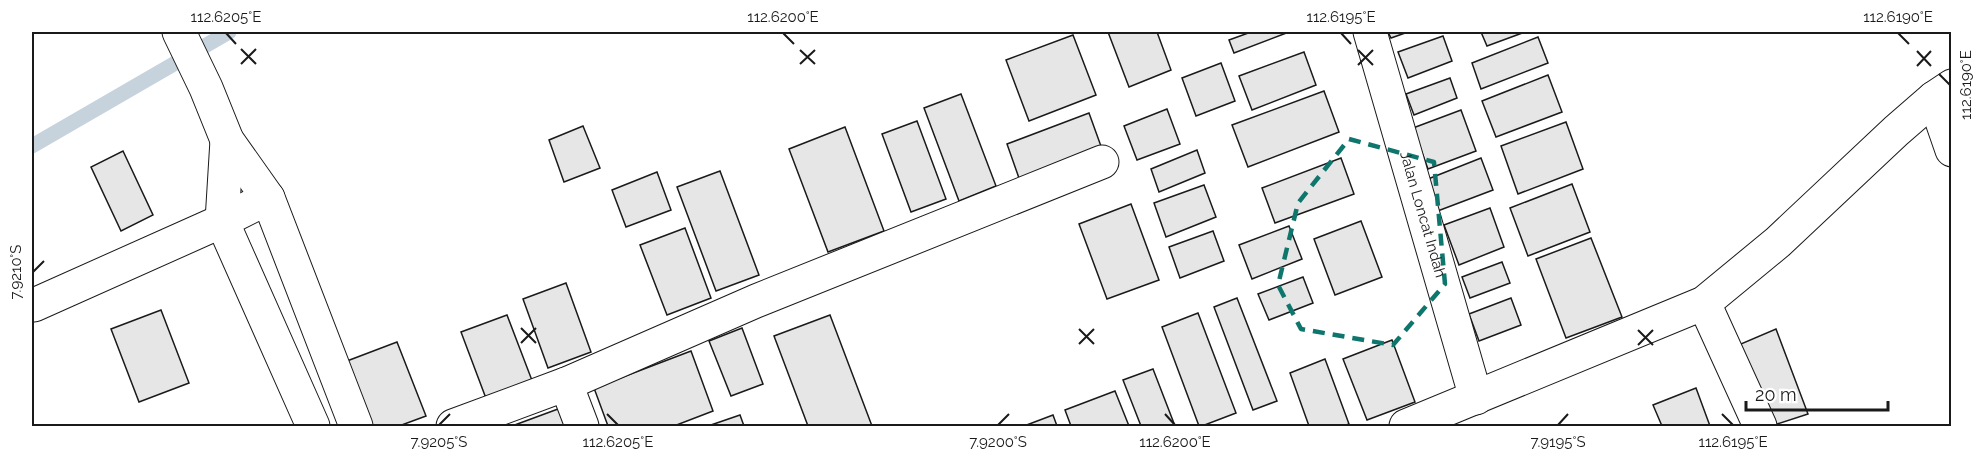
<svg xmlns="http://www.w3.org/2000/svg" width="1983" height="458" font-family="Raleway,sans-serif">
  <rect width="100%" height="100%" fill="#fff"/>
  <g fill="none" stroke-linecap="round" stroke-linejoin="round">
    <path stroke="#c6d2dc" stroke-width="15" d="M32,146L229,32"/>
  </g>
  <g fill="#e6e6e6" stroke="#1a1a1a" stroke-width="1.5">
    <path d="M1108,32H1157L1171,70L1129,87Z"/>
    <path d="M1251,32H1289L1234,53L1229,40Z"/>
    <path d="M1388,32H1408L1391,38Z"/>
    <path d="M1481,32H1525L1487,46Z"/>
    <path d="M1073,35L1096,95L1029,121L1006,60Z"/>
    <path d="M1443,36L1452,61L1408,78L1398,52Z"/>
    <path d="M1538,37L1548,63L1481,89L1472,63Z"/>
    <path d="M1304,52L1316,85L1252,110L1239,76Z"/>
    <path d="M1221,63L1235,101L1196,116L1182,78Z"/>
    <path d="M1548,75L1562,112L1496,137L1482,101Z"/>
    <path d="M1450,78L1457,98L1414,115L1406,94Z"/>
    <path d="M1324,91L1339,132L1248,167L1232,125Z"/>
    <path d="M961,94L996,186L959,201L924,108Z"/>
    <path d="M1167,109L1180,144L1137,160L1124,126Z"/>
    <path d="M1461,110L1476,151L1428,169L1413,128Z"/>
    <path d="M1089,113L1102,149L1020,181L1007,144Z"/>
    <path d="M917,121L946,199L911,212L882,134Z"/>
    <path d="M1566,122L1583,169L1518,194L1501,146Z"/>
    <path d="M583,126L600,168L564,182L549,140Z"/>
    <path d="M845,127L884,231L828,252L789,149Z"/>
    <path d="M1197,150L1205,173L1159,192L1151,169Z"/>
    <path d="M123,151L153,215L121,231L91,167Z"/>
    <path d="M1341,158L1354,194L1275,223L1262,188Z"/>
    <path d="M1481,158L1493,190L1435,212L1423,181Z"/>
    <path d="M720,171L759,275L716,291L677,187Z"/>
    <path d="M657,172L671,210L626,227L612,190Z"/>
    <path d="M1572,184L1590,232L1528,256L1510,208Z"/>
    <path d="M1204,185L1216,217L1166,237L1154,203Z"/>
    <path d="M1131,204L1159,280L1107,299L1079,224Z"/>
    <path d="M1490,208L1504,247L1459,265L1444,225Z"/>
    <path d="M1361,221L1382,277L1335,295L1314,239Z"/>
    <path d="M1289,226L1302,259L1252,279L1239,245Z"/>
    <path d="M685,228L711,298L667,315L640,245Z"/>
    <path d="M1213,231L1224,261L1180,278L1169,247Z"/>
    <path d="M1591,238L1622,317L1566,338L1536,259Z"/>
    <path d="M1502,262L1510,283L1470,298L1462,277Z"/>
    <path d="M1303,277L1313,303L1269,320L1258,294Z"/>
    <path d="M566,283L591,352L548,368L523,299Z"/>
    <path d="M1237,298L1277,401L1253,410L1214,307Z"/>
    <path d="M1511,298L1521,325L1479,341L1469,314Z"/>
    <path d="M161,310L189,383L139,402L111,329Z"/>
    <path d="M1198,313L1236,413L1202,426H1199L1162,327Z"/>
    <path d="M507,315L533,383L487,401L461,332Z"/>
    <path d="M830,315L872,426H808L774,336Z"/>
    <path d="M742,328L763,384L731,396L709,341Z"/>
    <path d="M1776,329L1808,414L1771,426L1729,349Z"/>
    <path d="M1392,340L1415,402L1367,420L1343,359Z"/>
    <path d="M397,342L426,416L399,426H373L347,361Z"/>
    <path d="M691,351L713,411L674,426H608L594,388Z"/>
    <path d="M1325,359L1349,424L1343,426H1309L1290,373Z"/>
    <path d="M1153,369L1175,426H1141L1123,380Z"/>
    <path d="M1696,388L1710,426H1662L1653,405Z"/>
    <path d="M1115,391L1129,426H1071L1065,410Z"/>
    <path d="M558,409L565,426H512Z"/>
    <path d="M740,415L744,426H708Z"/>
    <path d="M1053,415L1057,426H1024Z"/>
  </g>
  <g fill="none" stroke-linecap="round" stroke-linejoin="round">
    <g stroke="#1a1a1a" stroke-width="35">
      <g id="minor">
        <path d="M179,32L206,88L227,140L268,198L356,426"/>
        <path d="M1934,98L1952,150"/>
        <path d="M227,140L222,221L313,426"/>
        <path d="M1704,303L1760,426"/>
        <path d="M34,305L222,221L268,198"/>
        <path d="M566,384L582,426"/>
        <path d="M453,426L566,384L756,301L1102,162"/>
      </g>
    </g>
    <g stroke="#1a1a1a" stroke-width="35">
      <g id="tertiary">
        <path id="s1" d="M1370,32L1476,398"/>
        <path d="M1406,426L1704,303L1778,242L1896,131L1934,98L1952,86"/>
      </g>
    </g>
    <use href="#minor" stroke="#fff" stroke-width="33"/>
    <use href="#tertiary" stroke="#fff" stroke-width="33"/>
  </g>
  <path fill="none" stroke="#0f766e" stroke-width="4.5" stroke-dasharray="12 8" stroke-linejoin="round" d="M1349,139L1434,162L1445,284L1393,345L1301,329L1278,285L1298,203Z"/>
  <path fill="none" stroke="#1a1a1a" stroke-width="2" d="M226,33L236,44M783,33L794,44M1341,33L1351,44M1898,33L1909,44M241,49L256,64M800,50L815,64M1358,50L1373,65M1917,51L1931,66M241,64L256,49M800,64L815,50M1358,65L1373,50M1917,66L1931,51M1939,74L1950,85M33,272L44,261M521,328L536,343M1079,329L1094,344M1638,330L1653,345M521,343L536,328M1079,344L1094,329M1638,345L1653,330M607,414L618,425M1165,414L1175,425M1722,414L1733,425M439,425L450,414M998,425L1009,414M1558,425L1568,414"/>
  <g text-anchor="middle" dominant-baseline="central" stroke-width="4.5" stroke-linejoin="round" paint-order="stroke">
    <g font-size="15" fill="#1a1a1a" stroke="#fff">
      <text stroke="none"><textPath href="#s1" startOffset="190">Jalan Loncat Indah</textPath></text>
    </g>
  </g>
  <rect width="1983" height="458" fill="none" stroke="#ffffff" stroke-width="66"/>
  <path d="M1746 401v9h142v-9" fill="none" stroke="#1a1a1a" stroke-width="3"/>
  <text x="1755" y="401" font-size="18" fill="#1a1a1a" stroke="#ffffff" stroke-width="4.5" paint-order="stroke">20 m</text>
  <rect x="33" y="33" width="1917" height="392" fill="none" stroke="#1a1a1a" stroke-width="2"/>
  <g font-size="15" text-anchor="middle" fill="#1a1a1a">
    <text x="226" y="22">112.6205°E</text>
    <text x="783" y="22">112.6200°E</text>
    <text x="1341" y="22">112.6195°E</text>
    <text x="1898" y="22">112.6190°E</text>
    <text transform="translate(1966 85) rotate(-90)" y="5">112.6190°E</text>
    <text transform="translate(16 272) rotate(-90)" y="5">7.9210°S</text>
    <text x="439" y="447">7.9205°S</text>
    <text x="618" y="447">112.6205°E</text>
    <text x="998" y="447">7.9200°S</text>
    <text x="1175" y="447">112.6200°E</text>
    <text x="1558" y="447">7.9195°S</text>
    <text x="1733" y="447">112.6195°E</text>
  </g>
</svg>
